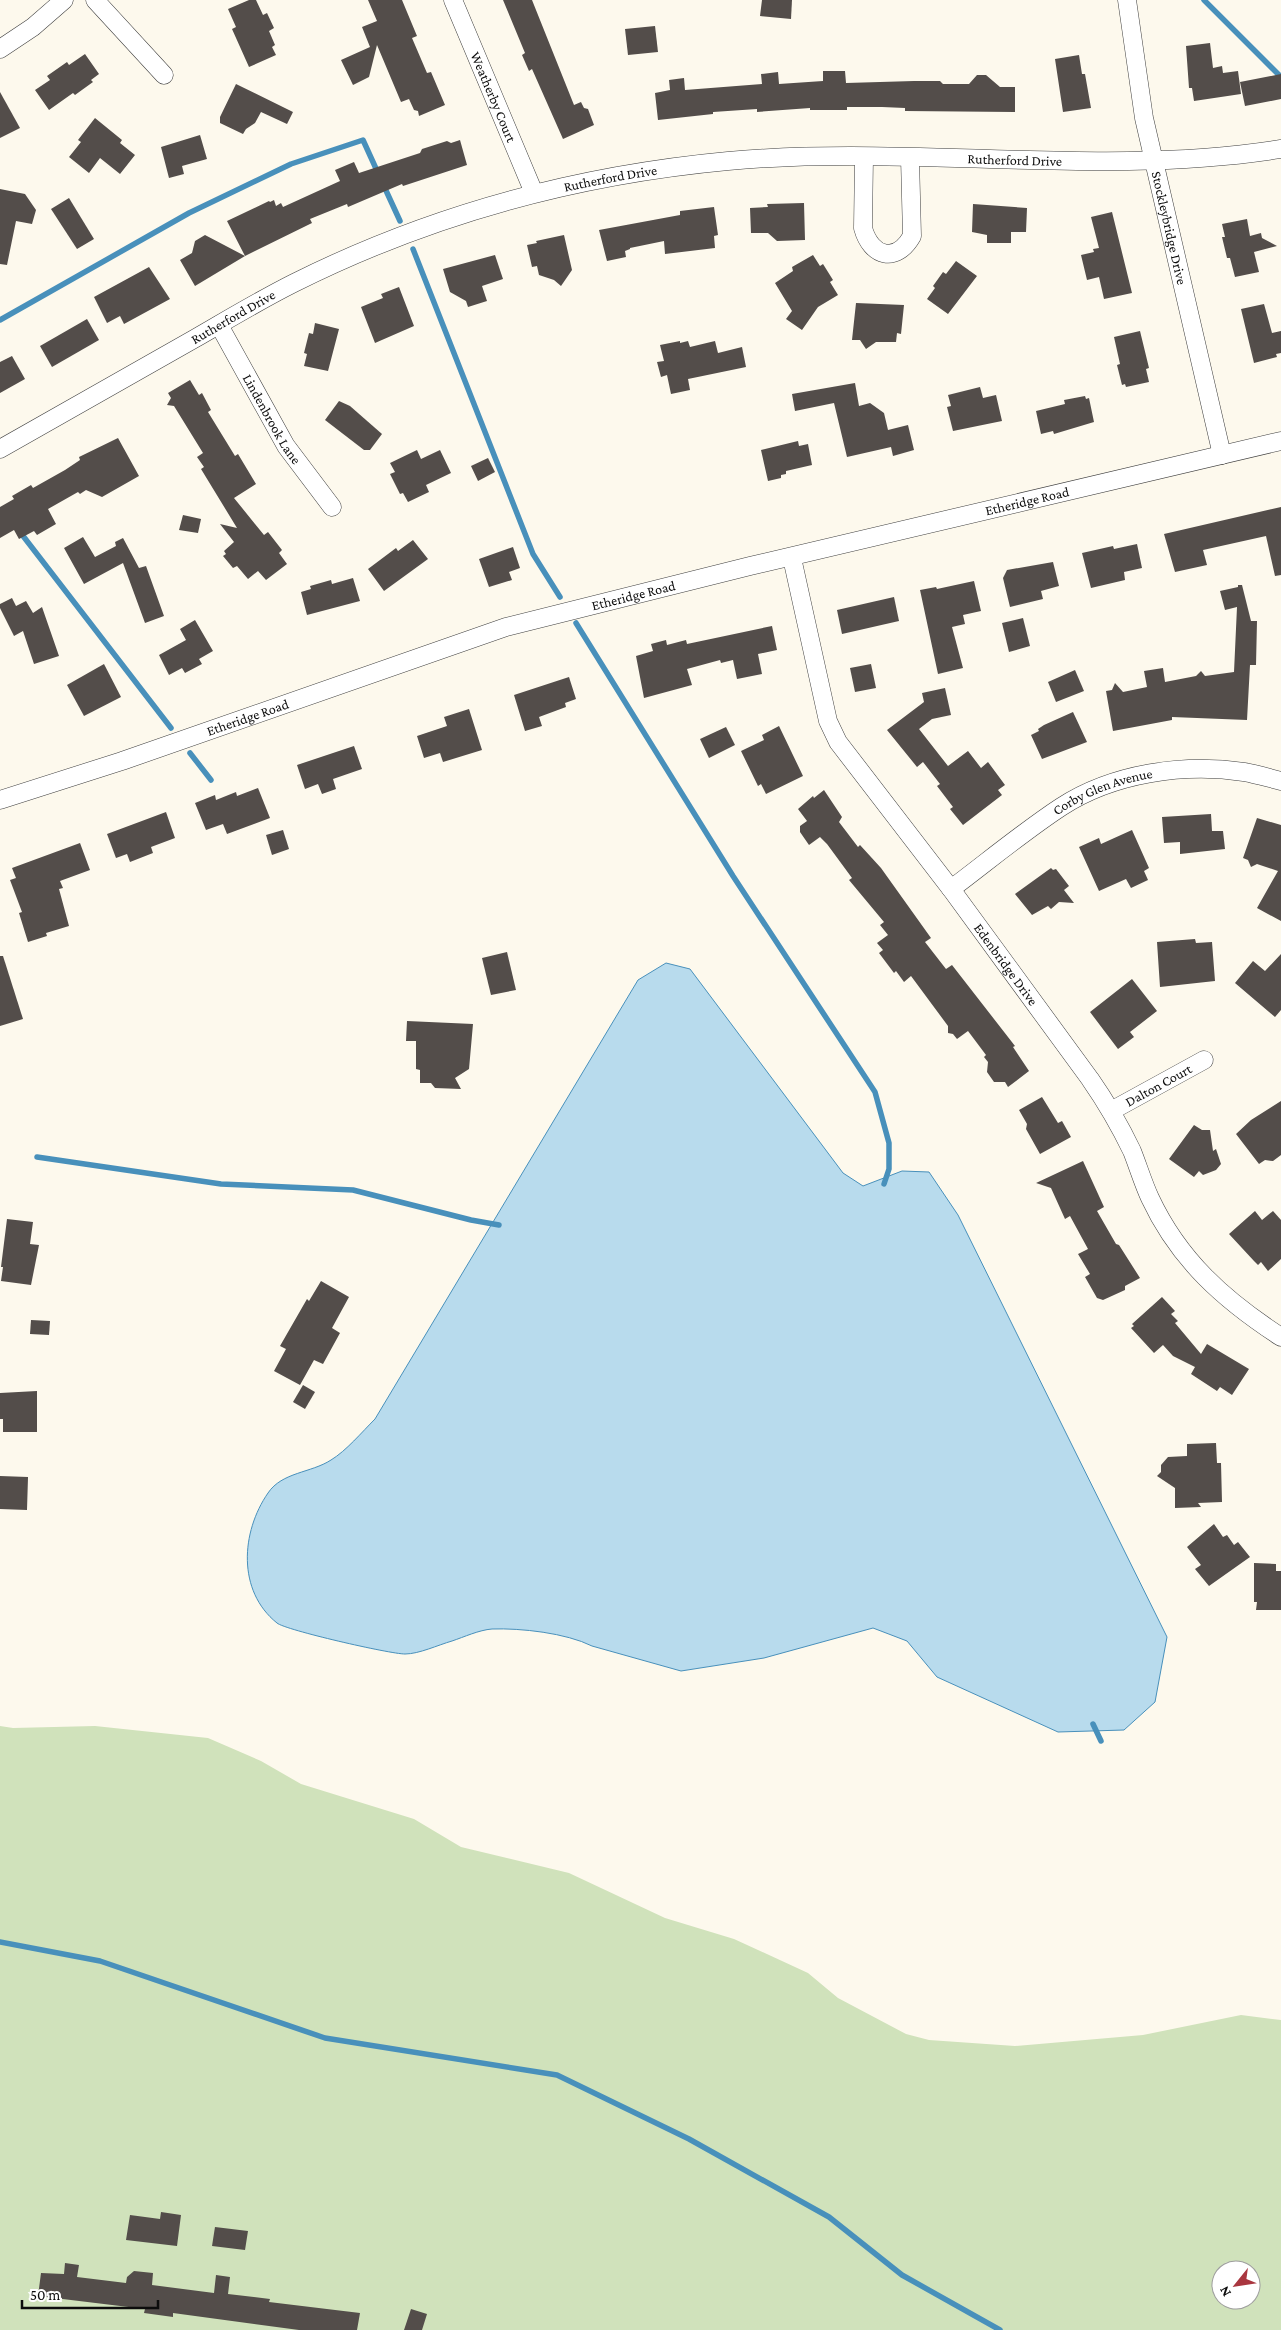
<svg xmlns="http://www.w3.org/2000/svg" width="1281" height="2330" font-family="'Crimson Pro',serif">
  <rect width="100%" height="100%" fill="#fdf9ed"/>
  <path fill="#d0e2bb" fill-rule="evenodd" d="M0,1726L13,1728L95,1726L208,1738L261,1761L301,1784L414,1819L461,1847L569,1873L665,1918L734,1939L808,1973L838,1998L906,2034L929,2040L1015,2046L1143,2035L1241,2015L1281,2020V2330H0ZM1221,2270H1251V2300H1221Z"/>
  <path fill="#b8dbed" stroke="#4890bb" d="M666,963L690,969L843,1173L863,1186L902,1171L929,1172L958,1215L1167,1637L1155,1702L1124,1730L1058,1732L937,1677L907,1641L873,1628L764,1658L681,1671L592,1646C566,1633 521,1628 492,1629C479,1630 464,1637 452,1641C438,1645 419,1654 405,1654C390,1654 285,1630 277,1623C237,1591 241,1532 268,1493C282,1472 311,1473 331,1460C346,1451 362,1432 375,1419L638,980Z"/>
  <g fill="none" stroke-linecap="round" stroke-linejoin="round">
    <g stroke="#4890bb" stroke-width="5.5">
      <path d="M1204,0L1281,77"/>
      <path d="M383,184L400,221"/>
      <path d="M413,249L533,554L560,597"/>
      <path d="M0,320L189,213L291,164L363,140L378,173"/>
      <path d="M20,532L171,728"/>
      <path d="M576,623L733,876L875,1092L889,1143V1169L884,1184"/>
      <path d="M190,753L211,780"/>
      <path d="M37,1157L221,1184L353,1190L471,1220L499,1225"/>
      <path d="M1093,1724L1101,1741"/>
      <path d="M0,1942L100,1961L325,2038L557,2075L689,2139L829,2217L902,2275L1000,2330"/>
    </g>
  </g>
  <g fill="#534d4a">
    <path d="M249,0H256L263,15L267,13L274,28L269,31L275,45L272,47L276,55L249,67L232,29L236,27L228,9Z"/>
    <path d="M368,0H402L417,36L412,38L427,73L431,72L445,105L419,116L418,111L414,110L409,99L401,102L377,45L369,77L353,85L341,60L370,47L362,27L377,21Z"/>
    <path d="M503,0H532L574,105L581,102L584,108L588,109L594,125L563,139L532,69L529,71L522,55L525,53Z"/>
    <path d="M762,0H792L791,19L760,16Z"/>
    <path d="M655,26L658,52L628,55L625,29Z"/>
    <path d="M1210,43L1213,68L1222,66L1223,73L1238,71L1241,94L1194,101L1192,88H1189L1186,46Z"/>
    <path d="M85,54L99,74L91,80L93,82L75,95L73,93L49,110L35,90L50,80L47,76L67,62L69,65Z"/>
    <path d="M1079,55L1082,74H1085L1091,108L1063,112L1055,59Z"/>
    <path d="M823,71H845L846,83L914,81H940L943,84H969L977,75H986L1000,87H1015V112L905,111V108L882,107H847V110H810V108L757,112V109L713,112V114L658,120L655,93L670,90L669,80L684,78L685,90L762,84L761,74L778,72L779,84L823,81Z"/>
    <path d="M1281,74V99L1245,106L1240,82Z"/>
    <path d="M236,84L293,112L287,124L261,112L255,123L246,129L243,134L220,123V117Z"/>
    <path d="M0,92L20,128L0,138Z"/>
    <path d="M95,118L122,140L120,143L135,155L120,174L100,158L89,173L69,157L81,142L78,140Z"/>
    <path d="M200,135L207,159L182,166L184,174L169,178L161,147Z"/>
    <path d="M460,140L467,165L403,186L402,184L348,207L347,204L310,219L312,223L245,256L227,221L269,201L270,202L274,200L276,206L281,203L283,207L340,181L335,170L354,162L359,173L420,153L422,149L447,141L451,143Z"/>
    <path d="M0,189L25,194L36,210L32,224L16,221L7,265L0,264Z"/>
    <path d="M69,198L94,239L77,249L51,209Z"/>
    <path d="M804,203L805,240L777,241L768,233H751L750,208L768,207L767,204Z"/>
    <path d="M973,204L1027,208L1026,232H1011V243H987V235L972,232Z"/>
    <path d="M714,207L718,235L714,236L715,248L665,254L664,241L630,248V249L625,251L626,257L607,261L599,230L680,215V211Z"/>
    <path d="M1112,212L1132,293L1104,299L1099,277L1087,280L1081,255L1094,252L1093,249L1099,248L1091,217Z"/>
    <path d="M1247,219L1250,236L1261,233L1262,238L1277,246L1254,252L1259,272L1235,277L1230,258H1227L1222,237H1225L1222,224Z"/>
    <path d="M205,235L245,256L195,286L180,260L192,253L195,241Z"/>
    <path d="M564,235L572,270L561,286L554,280L539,275L537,266L532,267L527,245L537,243L536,241Z"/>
    <path d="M495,255L503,279L482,286L487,301L468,307L466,301L450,292L443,269Z"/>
    <path d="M813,255L820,266L823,264L833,280L830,282L838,295L818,307L802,330L786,319L792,311L775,283L793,271L792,267Z"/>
    <path d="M956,261L977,276L948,314L927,299L935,288L933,286L943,272L946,274Z"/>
    <path d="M149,267L170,299L124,324L120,316L107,323L94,297Z"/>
    <path d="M399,287L414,326L375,343L361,307L383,298L381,294Z"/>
    <path d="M856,303L904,305L901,334L897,333L896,342H876L866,349L860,340H852Z"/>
    <path d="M1264,304L1272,333L1281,331V353L1276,354L1277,357L1254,363L1241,309Z"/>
    <path d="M87,319L99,340L52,367L40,346Z"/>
    <path d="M315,323L339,329L328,371L304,366L307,354L304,353L309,333L313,334Z"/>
    <path d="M1140,331L1149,368L1146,369L1149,382L1126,387L1125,384L1122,385L1117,365L1120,364L1114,337Z"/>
    <path d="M680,341V343L688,341L690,347L715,341L718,353L742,347L746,367L688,379L690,390L671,394L667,375L661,377L657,362L664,361L660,345Z"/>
    <path d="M12,356L25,379L0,393V362Z"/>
    <path d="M190,380L199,395L202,393L211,410L208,412L235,456L238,454L256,484L234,498L264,535L268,532L282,550L279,553L287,564L266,580L258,571L248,579L237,566L233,568L223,556L226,554L224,551L234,542L220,524L237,528L201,469L204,467L197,457L203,453L174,406L167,405L171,398L168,393Z"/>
    <path d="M855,383L859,406L870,403L884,413L888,430L908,425L914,450L893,456L891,447L847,457L834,403L795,411L792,394Z"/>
    <path d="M980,387L983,398L996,395L1002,421L953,431L947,407L951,406L948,395Z"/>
    <path d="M1085,396L1086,399L1089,398L1094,422L1054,434L1053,431L1041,434L1036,411L1065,404L1064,400Z"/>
    <path d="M339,401L350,406L382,434L370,450H364L325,420Z"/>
    <path d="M118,438L139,476L102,497L86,490L80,494L78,492L48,509L56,524L37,535L34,531L19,539L14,530L0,538V507L14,499L12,496L31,485L33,488L65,470L80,460L79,457Z"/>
    <path d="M798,441L799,446L808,444L812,465L786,471V474L781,475V478L768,481L761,450Z"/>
    <path d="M417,450L421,459L440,450L451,473L426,485L429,492L408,502L403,493L400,494L390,474L395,472L390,463Z"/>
    <path d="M488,458L495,472L478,481L471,466Z"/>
    <path d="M1281,507V575L1275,576L1266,536L1203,550L1207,565L1175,572L1164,534Z"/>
    <path d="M183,515L201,519L198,533L179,530Z"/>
    <path d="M83,537L95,557L116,546L115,542L123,538L139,568L146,566L164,616L145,623L123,563L84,584L64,548Z"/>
    <path d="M413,540L428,559L384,591L368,569L396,548L398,551Z"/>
    <path d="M1137,544L1142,568L1124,572L1125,580L1091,588L1082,553L1113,546L1114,549Z"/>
    <path d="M513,547L520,568L509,572L512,580L489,587L479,559Z"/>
    <path d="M1053,562L1059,586L1041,591L1043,599L1010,607L1003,578L1007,570Z"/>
    <path d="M353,578L360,601L307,615L301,592L311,589L310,586L331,580L332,584Z"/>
    <path d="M974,581L981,611L963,615L965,624L952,627L963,668L938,674L920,590L936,587L937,589Z"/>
    <path d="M1238,585H1242L1251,621H1257L1256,665H1250L1247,720L1172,717V720L1113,731L1106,691L1112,690L1115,683L1123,692L1147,687L1144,671L1163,668L1165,682L1196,676L1201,671L1205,676L1234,672L1237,607L1225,610L1220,591L1238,587Z"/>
    <path d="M894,597L899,621L842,634L837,610Z"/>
    <path d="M12,598L16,606L26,601L33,613L42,607L59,656L34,664L23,631L14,636L0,608V604Z"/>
    <path d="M1023,618L1030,646L1009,652L1002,623Z"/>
    <path d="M195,620L213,651L199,659L202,664L185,673L182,668L169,675L159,655L186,640L180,629Z"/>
    <path d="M772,626L777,650L758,654L762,674L737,679L733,660L721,663L720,660L687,669L692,685L644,698L636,656L653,651L651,644L666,640L667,645L686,640L687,644Z"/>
    <path d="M104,664L121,697L84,716L67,685Z"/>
    <path d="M871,664L876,688L855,692L850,668Z"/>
    <path d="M1075,670L1084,691L1056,702L1048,682Z"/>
    <path d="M569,677L576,699L565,703L566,707L539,717L542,726L525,731L514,695Z"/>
    <path d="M945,688L951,715L932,719L919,729L948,766L968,751L981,768L988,762L1005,785L998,790L1002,795L963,825L950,809L953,807L937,786L940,784L923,762L917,767L887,730L924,702L922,693Z"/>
    <path d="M469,709L482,750L443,762L440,753L424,758L417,736L447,726L444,717Z"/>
    <path d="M1073,712L1087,742L1042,759L1031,735L1039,731L1038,729L1044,725Z"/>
    <path d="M779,726L803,776L766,794L761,784L758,786L741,751L764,740L762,735Z"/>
    <path d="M726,727L735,745L709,758L700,739Z"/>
    <path d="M354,746L362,769L333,779L336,789L322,794L318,784L305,789L297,765Z"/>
    <path d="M258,788L270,818L227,834L223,824L206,830L195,803L215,795L216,800L236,792L237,796Z"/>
    <path d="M824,790L842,817L839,822L858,847L860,845L881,868L931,938L925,942L946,969L952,965L1015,1046L1013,1047L1029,1071L1008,1087L1005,1082H994L987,1072L988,1062L984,1057L986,1055L968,1031L957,1039L953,1034L948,1033V1026L911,976L904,982L896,971L894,973L879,953L883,950L877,943L888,935L880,925L884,922L849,880L852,878L827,844L820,837L809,845L800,832V826L807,821L798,809L813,796L814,798Z"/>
    <path d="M166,812L175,838L151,847L153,853L130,862L127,854L116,858L107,834Z"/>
    <path d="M1211,814L1212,831H1223L1225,849L1180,854V842L1164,843L1162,817Z"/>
    <path d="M1257,818L1281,825V921L1257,908L1278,871L1257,864L1251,867L1248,860L1243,858Z"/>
    <path d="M283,830L289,849L272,855L266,835Z"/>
    <path d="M1132,830L1149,868L1144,871L1148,880L1131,888L1126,879L1099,891L1079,847L1099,838L1101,844Z"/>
    <path d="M80,843L90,870L60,881L63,888L59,889L69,926L46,933L47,936L28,942L19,913L22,912L10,880L16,878L12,868Z"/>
    <path d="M1051,868L1053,870L1056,869L1069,886L1064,890L1074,903L1059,902L1051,909L1048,906L1032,915L1015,894Z"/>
    <path d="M1195,939L1196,943L1212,942L1215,981L1160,987L1157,942Z"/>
    <path d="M507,952L516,990L491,995L482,958Z"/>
    <path d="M1281,954V1010L1275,1017L1235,983L1253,961L1265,971Z"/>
    <path d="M0,956H3L23,1019L0,1026Z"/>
    <path d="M1132,979L1157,1011L1130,1032L1134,1037L1118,1049L1090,1012Z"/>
    <path d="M407,1021L473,1024L469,1069L455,1078L461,1089L435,1088L431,1083H420V1070L416,1069V1041H406Z"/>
    <path d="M1042,1097L1058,1123L1062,1121L1071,1137L1040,1154L1026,1129L1027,1124L1019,1110Z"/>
    <path d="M1281,1101V1155L1273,1161L1265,1160L1259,1164L1236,1134L1251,1120Z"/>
    <path d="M1194,1125L1202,1130H1210L1213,1151L1216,1149L1221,1164L1216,1170L1203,1175L1199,1171L1194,1177L1169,1159Z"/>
    <path d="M1083,1161L1104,1207L1097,1211L1116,1244L1119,1245L1140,1278L1125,1286V1290L1103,1300L1097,1298L1085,1277L1090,1274L1078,1254L1088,1249L1070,1216L1065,1219L1051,1188L1036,1183Z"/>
    <path d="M1255,1211L1262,1220L1273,1211L1281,1220V1259L1268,1271L1261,1262L1258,1265L1254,1261L1229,1234Z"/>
    <path d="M7,1219L33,1222L30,1244L39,1245L31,1285L1,1281L3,1267H1Z"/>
    <path d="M321,1281L349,1297L332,1328L340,1333L323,1364L314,1360L300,1385L274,1371L286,1349L280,1346L307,1299L309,1301Z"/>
    <path d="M1162,1297L1175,1311L1171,1314L1178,1321L1175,1323L1201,1354L1207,1344L1249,1369L1232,1395L1220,1387L1217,1391L1191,1374L1195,1367L1173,1356L1163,1345L1154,1353L1131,1328L1134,1326L1132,1324Z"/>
    <path d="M31,1320L50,1321L49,1335L30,1334Z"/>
    <path d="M303,1385L315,1392L305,1409L293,1402Z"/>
    <path d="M37,1391V1432H3V1419H0V1393Z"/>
    <path d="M1216,1443L1217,1463H1221L1222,1502L1198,1503L1201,1507L1175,1508V1488L1157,1476L1161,1472V1465L1168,1457L1187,1456V1444Z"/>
    <path d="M0,1476L28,1477L27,1510L0,1509Z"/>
    <path d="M1214,1524L1223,1537L1227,1535L1234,1545L1238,1542L1250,1557L1209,1586L1195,1569L1201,1565L1187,1547Z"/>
    <path d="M1254,1563L1276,1564V1571H1281V1610H1256L1257,1602H1254Z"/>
    <path d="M161,2212L181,2215L177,2246L126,2240L130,2215L160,2219Z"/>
    <path d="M215,2227L248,2231L245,2250L212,2246Z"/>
    <path d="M65,2263L79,2265L77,2277L126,2283L127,2277L134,2271L153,2273L152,2285L214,2293L216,2275L230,2277L228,2294L270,2299L269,2302L360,2313L357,2330H299L173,2313V2317L144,2313L145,2309L38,2296L41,2273L64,2274Z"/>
    <path d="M411,2309L427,2314L422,2330H404Z"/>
  </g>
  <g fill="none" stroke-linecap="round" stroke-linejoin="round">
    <g stroke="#3f3f3f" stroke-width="19">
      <g id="street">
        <path d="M95,0L164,75"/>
        <path id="s1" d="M453,0L534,193"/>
        <path id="s2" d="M1127,0L1144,118L1222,455"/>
        <path d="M0,49L33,27L64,0"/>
        <path d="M864,157L863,228C871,257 896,264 912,236L910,158"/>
        <path id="s3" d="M219,325L286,446L332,507"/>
        <path id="s4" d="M0,449C65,412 129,376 194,339C227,320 260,300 294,283C430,215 577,175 728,161C911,144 1099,178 1281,149"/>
        <path id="s5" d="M792,558L828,721L838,742L951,889L1090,1079C1106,1102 1120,1126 1132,1151C1138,1166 1143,1183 1150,1198C1179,1260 1224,1300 1281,1337"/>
        <path id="s6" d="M0,800L122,761L506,627L750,566L1281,441"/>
        <path id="s7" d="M951,889C987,862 1023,832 1061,807C1113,773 1184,763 1244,772C1256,774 1269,778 1281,781"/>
        <path id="s8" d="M1111,1111L1204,1060"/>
      </g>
    </g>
    <use href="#street" stroke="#fff" stroke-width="18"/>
  </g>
  <g text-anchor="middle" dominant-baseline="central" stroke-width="5" stroke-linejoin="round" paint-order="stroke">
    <g font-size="14" fill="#0c0c0c" stroke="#fff">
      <text stroke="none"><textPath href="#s1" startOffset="105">Weatherby Court</textPath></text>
      <text stroke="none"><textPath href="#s4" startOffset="1078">Rutherford Drive</textPath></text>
      <text stroke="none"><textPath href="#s4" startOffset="672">Rutherford Drive</textPath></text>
      <text stroke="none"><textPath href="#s2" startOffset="232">Stockleybridge Drive</textPath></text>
      <text stroke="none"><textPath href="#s4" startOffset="268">Rutherford Drive</textPath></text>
      <text stroke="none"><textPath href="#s3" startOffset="108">Lindenbrook Lane</textPath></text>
      <text stroke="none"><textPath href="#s6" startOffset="1071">Etheridge Road</textPath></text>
      <text stroke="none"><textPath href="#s6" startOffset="666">Etheridge Road</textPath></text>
      <text stroke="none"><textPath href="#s6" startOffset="261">Etheridge Road</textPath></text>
      <text stroke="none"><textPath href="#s7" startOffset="182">Corby Glen Avenue</textPath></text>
      <text stroke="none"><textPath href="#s5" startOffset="469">Edenbridge Drive</textPath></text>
      <text stroke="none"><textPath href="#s8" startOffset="54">Dalton Court</textPath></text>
    </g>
  </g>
  <g transform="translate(1236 2285) rotate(240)"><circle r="24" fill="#ffffff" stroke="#9e9e9e"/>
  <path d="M0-4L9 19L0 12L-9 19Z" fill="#a9363f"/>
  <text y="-8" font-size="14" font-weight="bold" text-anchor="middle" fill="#0c0c0c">N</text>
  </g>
  <path d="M22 2300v8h136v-8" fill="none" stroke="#0c0c0c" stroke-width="2.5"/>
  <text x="30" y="2300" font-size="15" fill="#0c0c0c" stroke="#ffffff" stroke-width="4" paint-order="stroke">50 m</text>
</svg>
